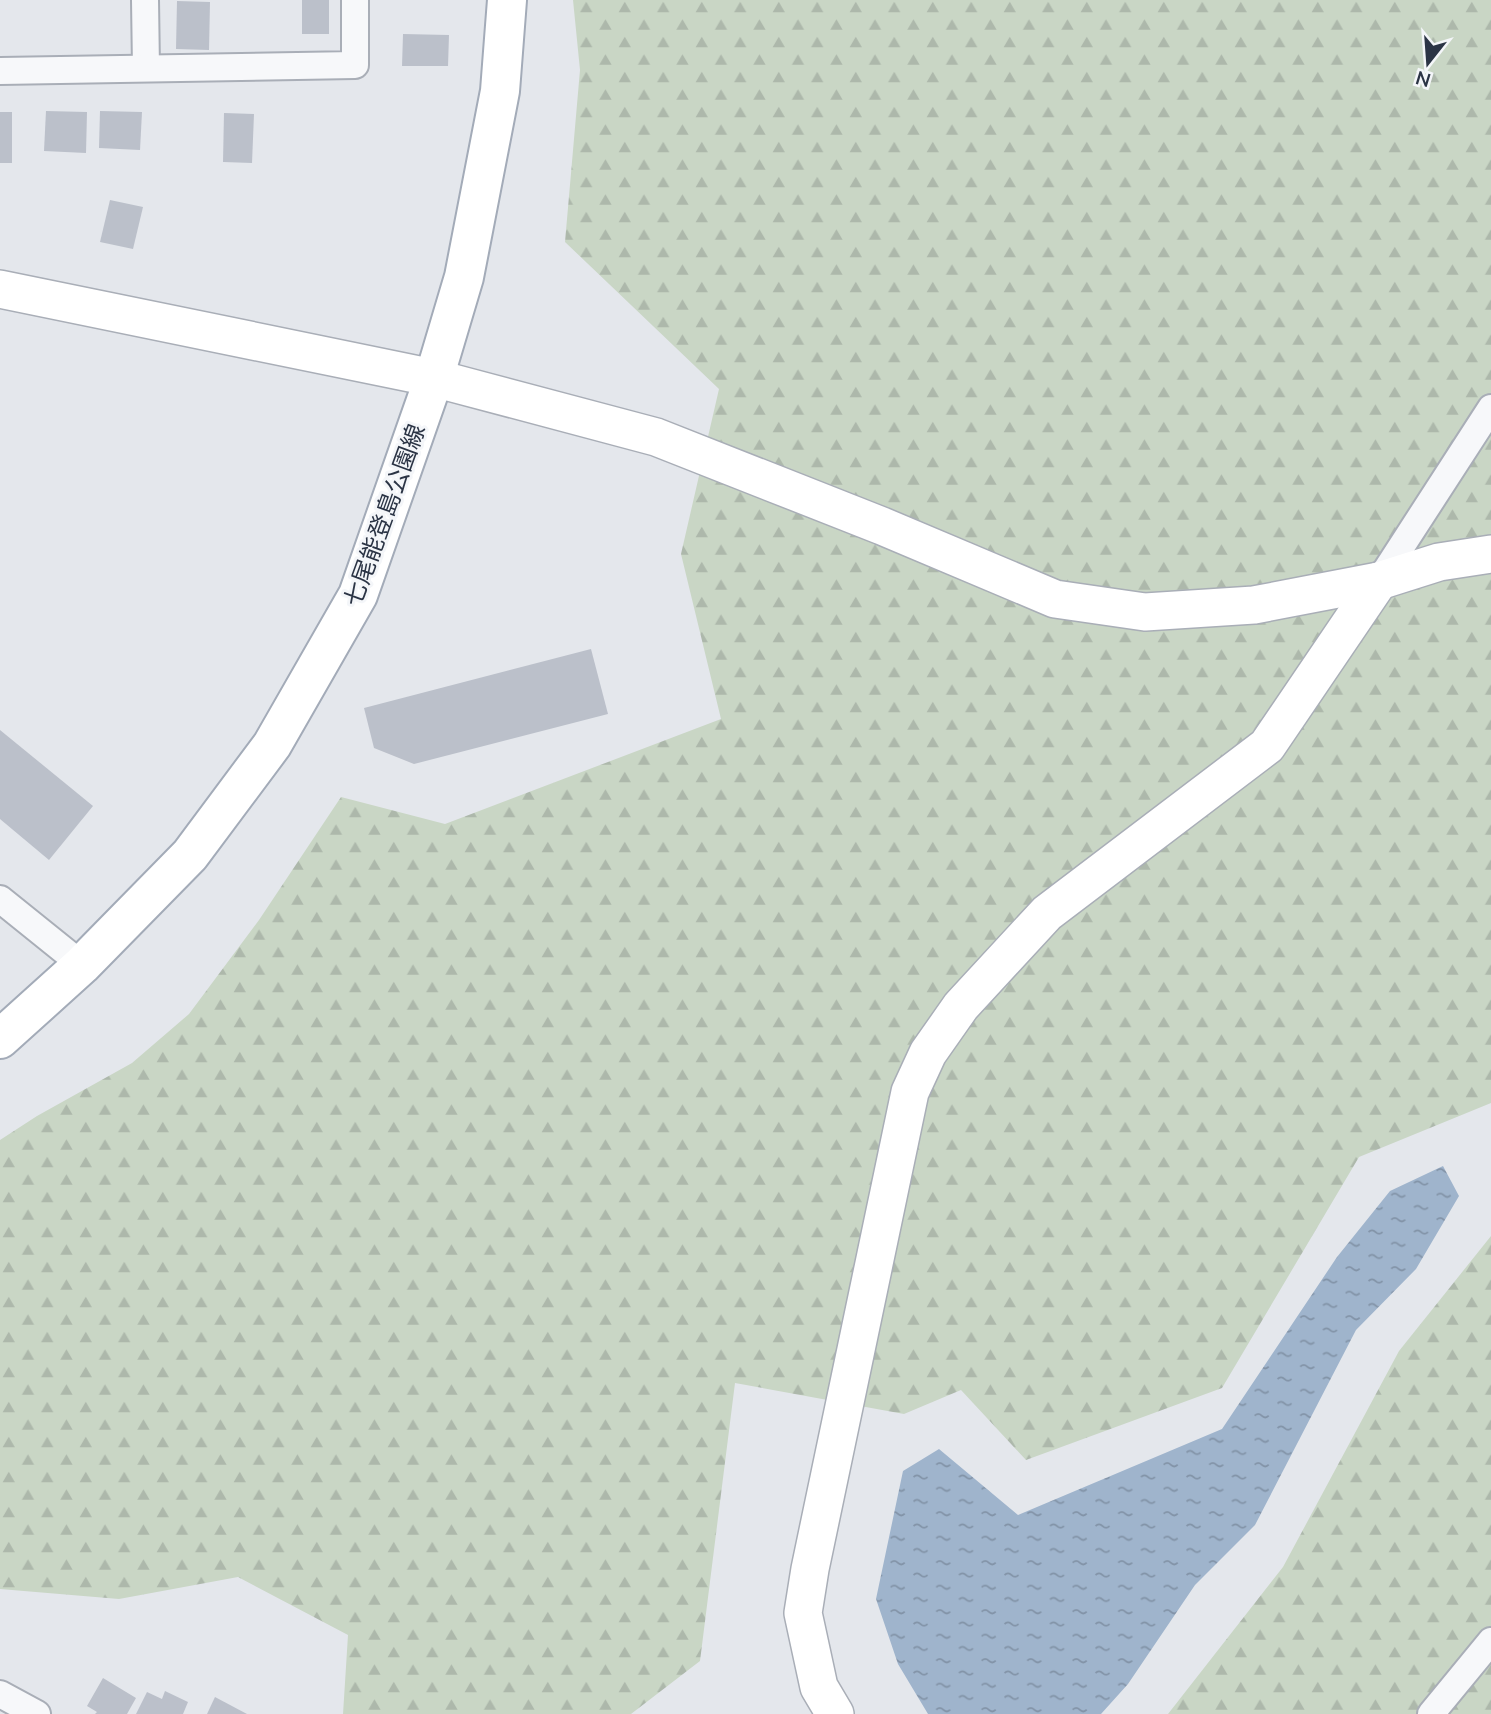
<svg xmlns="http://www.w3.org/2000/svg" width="1491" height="1714" font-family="Mulish,'Noto Sans JP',sans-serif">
  <defs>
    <pattern id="forest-firs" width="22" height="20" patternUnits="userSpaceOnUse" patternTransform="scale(1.75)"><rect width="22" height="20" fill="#c9d6c5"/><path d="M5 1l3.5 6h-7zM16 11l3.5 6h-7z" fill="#adb8ab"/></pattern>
    <pattern id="water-ripples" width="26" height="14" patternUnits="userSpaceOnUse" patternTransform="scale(1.75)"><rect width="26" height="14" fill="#9fb4cc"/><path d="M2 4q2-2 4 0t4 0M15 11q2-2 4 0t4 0" fill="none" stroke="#8293a7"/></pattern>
  </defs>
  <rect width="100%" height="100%" fill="#e4e7ec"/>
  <g fill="url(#forest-firs)">
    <path d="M573,0H1491V1103L1359,1157L1222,1388L1026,1460L961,1390L904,1414L735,1383L700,1661L631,1714H343L348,1635L238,1577L119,1599L0,1589V1140L37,1116L132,1063L189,1014L259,920L341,797L445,824L721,719L681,554L719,389L565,242L580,70Z"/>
    <path d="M1491,1236V1714H1168L1283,1567L1399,1351Z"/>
  </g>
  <path fill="url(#water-ripples)" d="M1443,1166L1459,1196L1416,1269L1356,1330L1255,1525L1195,1585L1128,1684L1101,1714H928L898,1664L876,1599L903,1471L939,1449L1018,1515L1222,1429L1337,1257L1390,1191Z"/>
  <g fill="#bbc0ca">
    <rect x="302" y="0" width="27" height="34"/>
    <path d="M177,1L210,2L209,50L176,49Z"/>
    <path d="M403,34L449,35L448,66H402Z"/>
    <path d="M46,111L87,112L86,153L44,151Z"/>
    <path d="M100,111L142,112L140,150L99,148Z"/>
    <rect x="0" y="112" width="12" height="51"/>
    <path d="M224,113L254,114L252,163L223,162Z"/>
    <path d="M110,200L143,207L133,249L100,242Z"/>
    <path d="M591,649L608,714L414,764L374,748L364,708Z"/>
    <path d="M0,730L93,806L49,860L0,819Z"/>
    <path d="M103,1678L136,1698L127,1714H95L97,1712L87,1706Z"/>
    <path d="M165,1691L188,1702L183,1714H136L147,1692L162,1699Z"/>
    <path d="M215,1697L247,1714H207Z"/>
  </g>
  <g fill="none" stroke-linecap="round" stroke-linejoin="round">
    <g stroke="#a9aeb7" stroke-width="30">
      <g id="street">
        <path d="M145,0L146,68"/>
        <path d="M0,71L355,65V0"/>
        <path d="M1379,581L1491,408"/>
        <path d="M0,899L82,965"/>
        <path d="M0,1694L37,1714"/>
        <path d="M1431,1714L1491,1641"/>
      </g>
    </g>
    <g stroke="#a9aeb7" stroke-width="40">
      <g id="secondary">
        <path d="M0,289L434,378L656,437L882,526L1055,599L1145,612L1254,605L1379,581L1439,562L1491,554"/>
        <path d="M835,1714L819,1687L803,1613L810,1569L910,1092L928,1053L961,1006L1047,913L1267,746L1379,581"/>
      </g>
    </g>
    <g stroke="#a3abb8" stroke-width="42">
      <path id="primary" d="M0,1039L82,965L190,855L272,745L358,595L434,378L464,277L500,91L507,0"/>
    </g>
    <use href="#street" stroke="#f7f8fa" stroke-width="26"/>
    <use href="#secondary" stroke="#fff" stroke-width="37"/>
    <use href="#primary" stroke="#fff" stroke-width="38"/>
  </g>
  <g text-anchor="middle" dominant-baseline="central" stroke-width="6" stroke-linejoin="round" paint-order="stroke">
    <g font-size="24" fill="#2b3445" stroke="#f4f6f9">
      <text transform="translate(384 515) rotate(-70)">七尾能登島公園線</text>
    </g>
  </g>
  <g transform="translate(1428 63) rotate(197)" stroke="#f4f6f9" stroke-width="5" paint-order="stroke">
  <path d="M0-5L12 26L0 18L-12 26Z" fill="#2b3445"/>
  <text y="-10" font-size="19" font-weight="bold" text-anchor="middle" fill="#2b3445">N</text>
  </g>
</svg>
